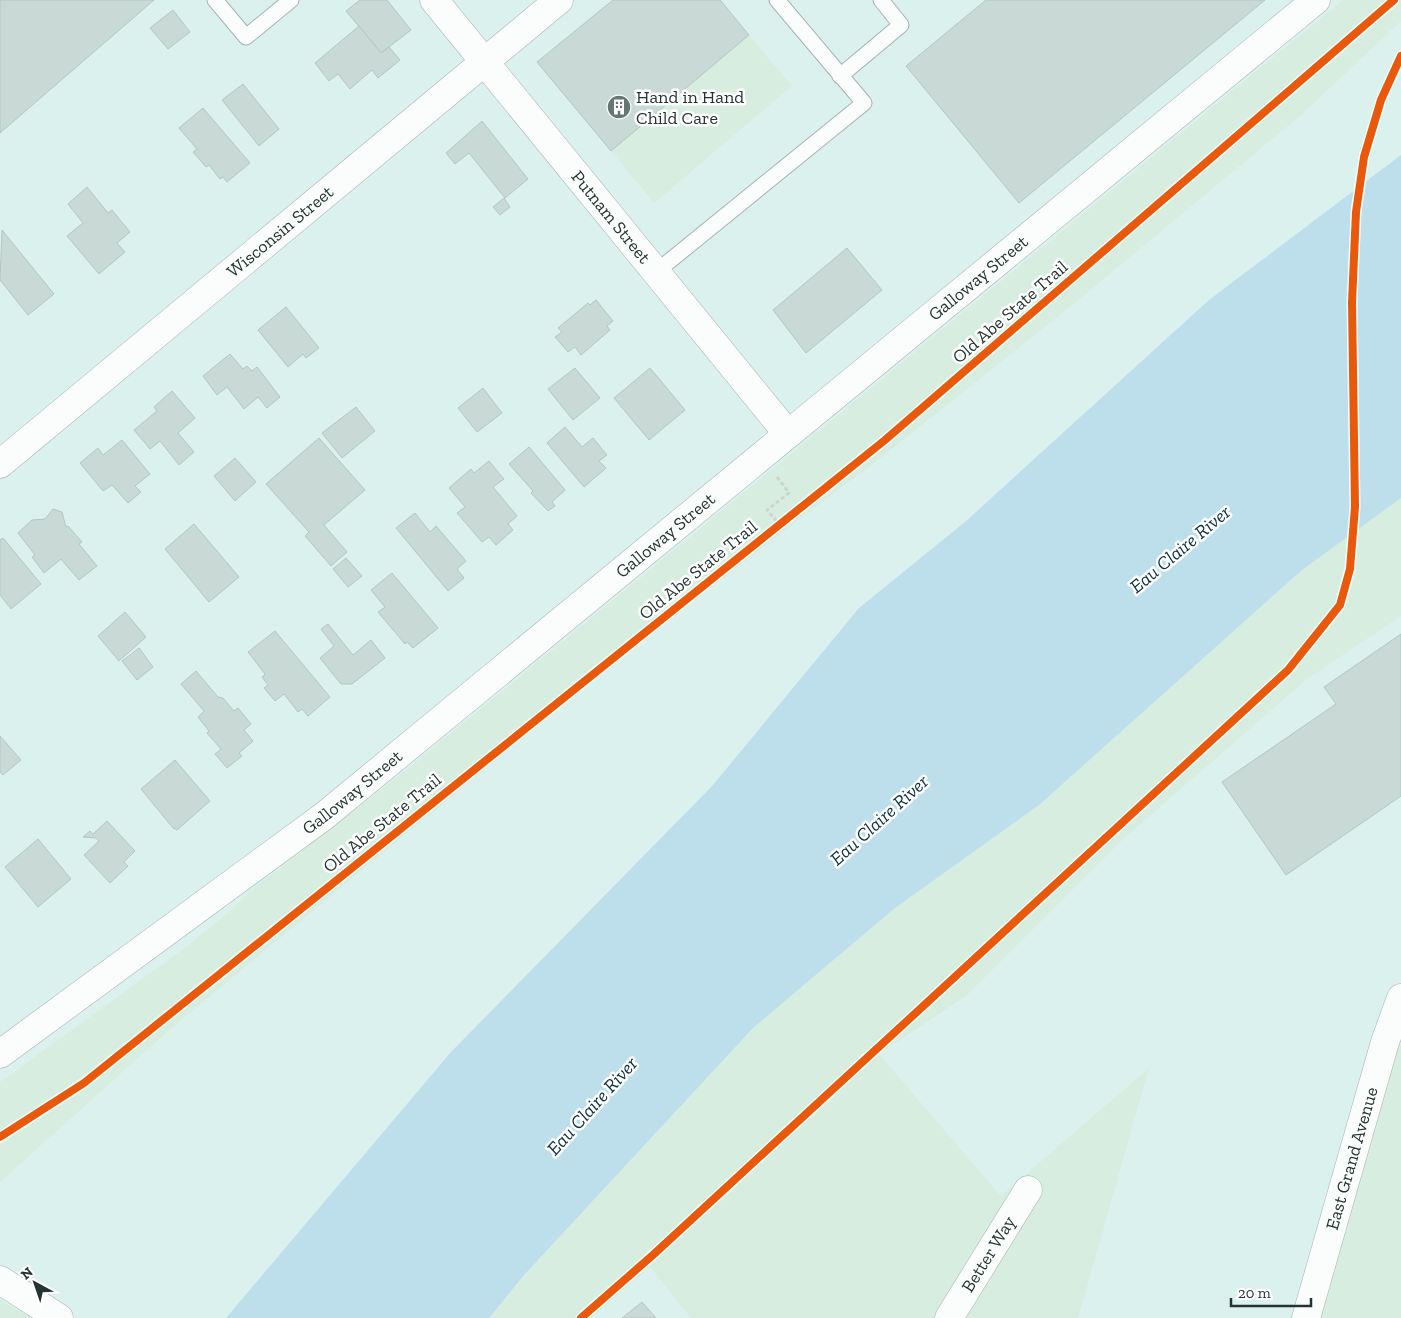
<svg xmlns="http://www.w3.org/2000/svg" width="1401" height="1318" font-family="'Zilla Slab',serif">
  <rect width="100%" height="100%" fill="#dbf1ee"/>
  <g fill="#d6ede0">
    <path d="M1343,0H1401V21L1301,115L1076,302L874,463L807,513L634,648L352,878L168,1031L0,1182V1082L182,950L227,914L248,893L410,767Z"/>
    <path d="M749,35L792,86L654,203L611,151Z"/>
    <path d="M1401,498V616L1307,679L1122,840L966,996L879,1054L1001,1196L1149,1068L1078,1318H691L650,1267L591,1318H489L525,1274L753,1028L895,908L1039,805L1302,570Z"/>
    <path d="M1385,1042L1401,1046V1318H1306Z"/>
    <path d="M0,1300L31,1318H0Z"/>
  </g>
  <path fill="#bcdfeb" d="M1401,155V498L1302,570L1039,805L895,908L753,1028L525,1274L489,1318H226L451,1052L713,785L859,608L965,522L1209,300Z"/>
  <g fill="#c9d9d5" stroke="#b6c6c2">
    <path d="M0,0H154L0,133Z"/>
    <path d="M360,0H387L411,30L381,53L346,11Z"/>
    <path d="M613,0H720L749,35L611,151L537,62Z"/>
    <path d="M986,0H1265L1019,203L906,66Z"/>
    <path d="M173,10L190,32L168,49L150,28Z"/>
    <path d="M359,26L381,53L389,47L400,60L378,78L372,70L350,89L338,74L329,81L315,63Z"/>
    <path d="M243,84L279,129L259,146L222,100Z"/>
    <path d="M203,108L250,163L227,182L223,177L220,179L209,165L206,167L193,152L197,149L179,128Z"/>
    <path d="M482,121L528,179L505,198L469,153L455,164L446,153Z"/>
    <path d="M87,187L108,213L112,210L130,232L117,243L125,252L99,274L67,236L83,223L68,204Z"/>
    <path d="M504,198L510,207L500,215L493,207Z"/>
    <path d="M2,230L54,294L28,315L0,280Z"/>
    <path d="M847,248L882,290L806,353L773,310Z"/>
    <path d="M596,300L613,321L607,326L610,330L581,355L575,347L568,352L555,337L562,332L558,328L588,303L590,305Z"/>
    <path d="M286,307L319,348L306,358L303,354L288,367L258,330Z"/>
    <path d="M230,354L243,369L247,366L252,371L257,367L280,397L267,408L258,397L244,409L227,387L217,395L203,376Z"/>
    <path d="M575,368L600,398L573,420L548,389Z"/>
    <path d="M650,368L685,410L649,440L614,398Z"/>
    <path d="M483,388L502,413L477,432L458,408Z"/>
    <path d="M172,391L195,418L178,433L194,452L179,465L160,441L150,449L134,430L157,411L154,407Z"/>
    <path d="M356,407L375,431L342,458L322,433Z"/>
    <path d="M565,427L582,447L593,438L607,455L599,461L606,468L584,487L547,443Z"/>
    <path d="M319,438L365,490L324,525L347,552L331,566L305,536L309,532L266,484Z"/>
    <path d="M122,440L150,474L135,486L141,492L128,503L112,485L103,491L80,463L98,448L103,455Z"/>
    <path d="M529,447L565,490L552,502L555,506L548,511L531,493L533,491L509,464Z"/>
    <path d="M235,458L256,482L235,501L214,476Z"/>
    <path d="M489,461L504,479L493,487L517,516L508,524L513,530L496,545L489,537L482,542L457,513L465,507L449,488L471,469L474,473Z"/>
    <path d="M53,509L62,512L66,527L68,526L82,542L79,544L97,566L79,580L61,559L44,573L32,557L35,555L18,533L32,520L45,519Z"/>
    <path d="M415,513L430,532L436,526L466,561L457,569L464,578L448,591L396,528Z"/>
    <path d="M194,524L239,577L209,602L165,549Z"/>
    <path d="M3,538L41,584L11,609L0,595V540Z"/>
    <path d="M346,558L362,576L348,587L333,569Z"/>
    <path d="M392,573L438,628L413,648L407,642L405,644L378,612L385,607L371,590Z"/>
    <path d="M125,612L146,637L119,661L98,636Z"/>
    <path d="M328,624L353,655L371,640L385,658L352,684H341L320,658L334,646L321,629Z"/>
    <path d="M275,631L330,697L308,716L302,709L298,712L284,694L275,701L264,688L268,685L262,677L265,674L248,652Z"/>
    <path d="M1401,634V796L1286,875L1222,782L1336,704L1324,687Z"/>
    <path d="M139,648L153,667L137,680L122,661Z"/>
    <path d="M196,671L218,697L223,698L234,711L238,708L251,724L244,730L253,741L239,753L242,756L227,768L215,754L221,749L207,733L209,731L198,717L204,711L181,684Z"/>
    <path d="M0,736L21,760L3,775L0,772Z"/>
    <path d="M175,760L210,801L177,830L173,828L141,789Z"/>
    <path d="M107,821L135,851L124,862L128,866L110,883L84,855L99,841L96,838L83,837L90,831L93,834Z"/>
    <path d="M38,839L71,879L38,907L5,867Z"/>
    <path d="M642,1302L656,1318H622Z"/>
  </g>
  <g fill="none" stroke-linecap="round" stroke-linejoin="round">
    <g stroke="#a3b4b2" stroke-width="17">
      <g id="service">
        <path d="M215,0L246,37L291,0"/>
        <path d="M840,76L901,25L881,0"/>
        <path d="M656,272L864,103L777,0"/>
      </g>
    </g>
    <g stroke="#a3b4b2" stroke-width="29">
      <g id="minor">
        <path id="s1" d="M434,0L788,434"/>
        <path id="s2" d="M0,464L559,0"/>
        <path id="s3" d="M0,1054L324,816L1316,0"/>
        <path d="M0,1280L59,1318"/>
        <path id="s4" d="M949,1318L1028,1190"/>
        <path id="s5" d="M1306,1318L1385,1042L1401,998"/>
      </g>
    </g>
    <path stroke="#cdd4d3" stroke-width="3" stroke-dasharray="4 2.5" stroke-linecap="butt" d="M777,477L789,493L767,510L779,524"/>
    <use href="#service" stroke="#fafdfc" stroke-width="15"/>
    <use href="#minor" stroke="#fafdfc" stroke-width="28"/>
    <g stroke="#fff" stroke-width="11">
      <g id="cycleway">
        <path d="M0,1137L84,1083L885,440L1394,0"/>
        <path d="M581,1318L654,1254L1288,670L1340,605L1350,569L1355,507L1352,302L1356,212L1364,157L1381,100L1401,56"/>
      </g>
    </g>
    <use href="#cycleway" stroke="#e8590c" stroke-width="8"/>
  </g>
  <defs>
    <g id="building-disc" transform="scale(1.25)"><circle r="9.5" fill="#657674" stroke="#fff"/><path d="M-4-6H4V6H1V3H-1V6H-4ZM-2.5-4.3h1.7v1.8h-1.7ZM.8-4.3h1.7v1.8H.8ZM-2.5-1h1.7V.8h-1.7ZM.8-1h1.7V.8H.8Z" fill="#fff"/></g>
  </defs>
  <g fill-rule="evenodd">
    <use href="#building-disc" x="619" y="107"/>
  </g>
  <g text-anchor="middle" dominant-baseline="central" stroke-width="5" stroke-linejoin="round" paint-order="stroke">
    <g font-size="18" fill="#253432" stroke="#fff" text-anchor="start">
      <text x="636" y="97">Hand in Hand<tspan x="636" dy="21">Child Care</tspan></text>
    </g>
    <g font-size="18" fill="#253432" stroke="#fff">
      <text stroke="none"><textPath href="#s1" startOffset="280">Putnam Street</textPath></text>
      <text stroke="none"><textPath href="#s2" startOffset="364">Wisconsin Street</textPath></text>
      <text stroke="none"><textPath href="#s3" startOffset="1249">Galloway Street</textPath></text>
      <text transform="translate(1010 312) rotate(-41)">Old Abe State Trail</text>
      <text stroke="none"><textPath href="#s3" startOffset="844">Galloway Street</textPath></text>
      <text transform="translate(698 570) rotate(-39)">Old Abe State Trail</text>
      <text stroke="none"><textPath href="#s3" startOffset="439">Galloway Street</textPath></text>
      <text transform="translate(382 823) rotate(-39)">Old Abe State Trail</text>
      <text stroke="none"><textPath href="#s5" startOffset="166">East Grand Avenue</textPath></text>
      <text stroke="none"><textPath href="#s4" startOffset="75">Better Way</textPath></text>
    </g>
    <g font-size="19" font-style="italic" fill="#0a2f3d" stroke="#fff">
      <text transform="translate(1180 549) rotate(-40)">Eau Claire River</text>
      <text transform="translate(879 820) rotate(-42)">Eau Claire River</text>
      <text transform="translate(592 1106) rotate(-48)">Eau Claire River</text>
    </g>
  </g>
  <g transform="translate(35 1283) rotate(320)" stroke="#ffffff" stroke-width="4" paint-order="stroke">
  <path d="M0-4L9 19L0 12L-9 19Z" fill="#253432"/>
  <text y="-8" font-size="14" font-weight="bold" text-anchor="middle" fill="#253432">N</text>
  </g>
  <path d="M1231 1298v8h80v-8" fill="none" stroke="#253432" stroke-width="2.5"/>
  <text x="1238" y="1298" font-size="15" fill="#253432" stroke="#ffffff" stroke-width="4" paint-order="stroke">20 m</text>
</svg>
